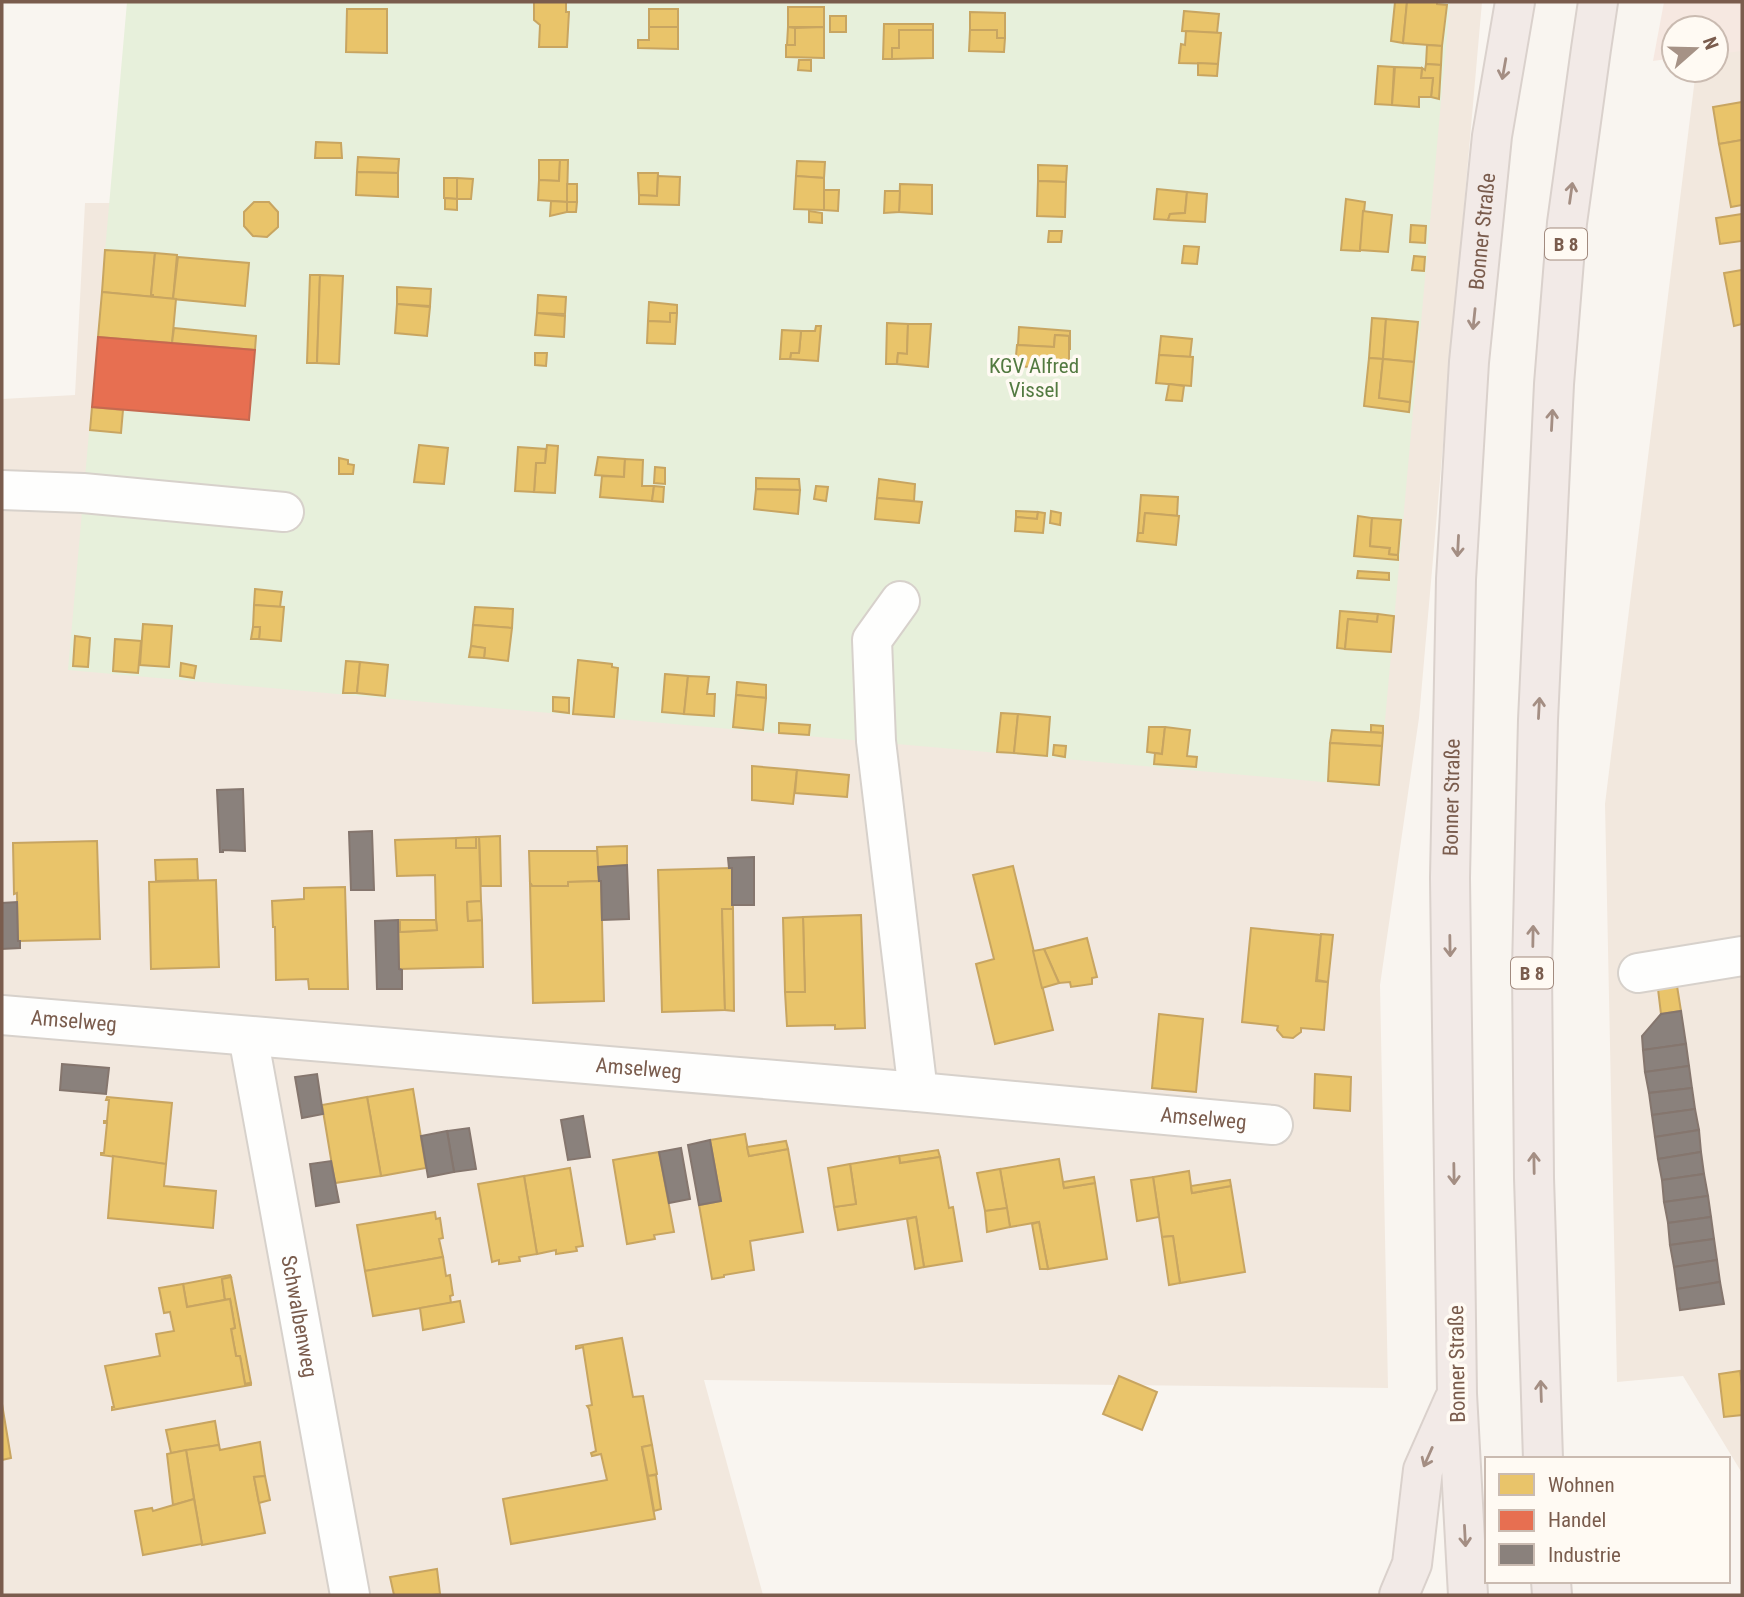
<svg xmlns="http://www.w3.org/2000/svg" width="1744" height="1597" font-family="'Roboto Condensed',sans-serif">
  <rect width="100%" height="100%" fill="#f9f5f0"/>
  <g fill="#f2e8de">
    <path d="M167,2H1482L1419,718L1380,985L1388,1388L704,1380L763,1595H2V399L75,395L85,203H147Z"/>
    <path d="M1742,2V1473L1683,1376L1617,1382L1605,804L1696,70H1716V28Z"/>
  </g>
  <path fill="#f6e8e1" d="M1664,2H1742V51L1716,54V28H1674V58L1653,61Z"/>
  <path fill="#e7f0db" d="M127,2H1450L1379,787L68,670Z"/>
  <g fill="#e9c46a" stroke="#c8a561" stroke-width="2">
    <path d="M534,2H566V12H569L567,47H539L540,25L534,20Z"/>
    <path d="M1395,2H1407L1403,43L1391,41Z"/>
    <path d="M1407,2H1437V4L1447,5L1442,46L1403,43Z"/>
    <rect x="788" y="7" width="36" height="20"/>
    <path d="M347,9H387V53L346,52Z"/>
    <rect x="649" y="9" width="29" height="18"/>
    <path d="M1184,11L1219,14L1217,33L1182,31Z"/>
    <path d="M970,12L1005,13V38H997V30H970Z"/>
    <rect x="830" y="16" width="16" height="16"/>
    <path d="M884,24H933V30H899V48H892V59H883Z"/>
    <path d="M649,27H678V49L638,48V40H649Z"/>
    <path d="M788,27L795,28V45H787Z"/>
    <path d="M824,27V58L786,57V45H795V28Z"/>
    <path d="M899,30H933V58L892,59V48H899Z"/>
    <path d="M970,30H997V38H1005L1004,52L969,51Z"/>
    <path d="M1186,31L1221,33L1218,64L1179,63L1181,44L1185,45Z"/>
    <path d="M1427,45L1442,46L1441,65L1426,64Z"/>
    <path d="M799,60H811V71L798,70Z"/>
    <path d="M1198,63L1218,64L1217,76L1198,75Z"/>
    <path d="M1426,64L1441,65L1439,99L1431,97L1433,78H1421L1422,68L1425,70Z"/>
    <path d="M1378,66L1394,67L1392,105L1375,104Z"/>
    <path d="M1395,67L1422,68L1421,78H1433L1431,97H1419V107L1392,105Z"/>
    <path d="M1742,102V140L1719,144L1713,107Z"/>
    <path d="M1742,140V205L1731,207L1719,144Z"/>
    <path d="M316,142L341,143L342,158H315Z"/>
    <path d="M358,157L399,159L398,173L357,172Z"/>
    <path d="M539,160H560L559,181L539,180Z"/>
    <path d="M560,160H568L567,202L538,200L539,180L559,181Z"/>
    <path d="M797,161L825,162L824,178L796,176Z"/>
    <path d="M1038,165L1067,166L1066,182L1038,181Z"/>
    <path d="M357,172L398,173V197L356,195Z"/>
    <path d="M638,173H658L657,196L639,195Z"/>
    <path d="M658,176L680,177L679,205L639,204V195L657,196Z"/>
    <path d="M796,176L824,178V210L794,209Z"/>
    <path d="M444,178H457V199L444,198Z"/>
    <path d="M457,178L473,179L471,199H457Z"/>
    <path d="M1038,181L1066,182L1065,217L1037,216Z"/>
    <rect x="567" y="184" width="10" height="18"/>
    <path d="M900,184L932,185V214L899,212Z"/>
    <path d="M1157,189L1187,192L1185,213L1170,214L1168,220L1154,219Z"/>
    <path d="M824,190H839L838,211L824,210Z"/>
    <path d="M885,191H900L899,212L884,213Z"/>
    <path d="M1187,192L1207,194L1205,222L1168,220L1170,214L1185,213Z"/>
    <path d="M445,198L457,199V210L445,209Z"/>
    <path d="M1346,199L1365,202L1360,251L1341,250Z"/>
    <path d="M551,201L567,202V212L550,216Z"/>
    <path d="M254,202H269L278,212V227L267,237L253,236L244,226V212Z"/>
    <path d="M567,202H577L576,212H567Z"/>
    <path d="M809,211L822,213V223L809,222Z"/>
    <path d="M1363,211L1392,215L1388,252L1360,250Z"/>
    <path d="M1742,214V241L1720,244L1716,218Z"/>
    <path d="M1411,225L1426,226L1425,243L1410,242Z"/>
    <path d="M1049,231H1062L1061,242H1048Z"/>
    <path d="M1184,246L1199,247L1197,264L1182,263Z"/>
    <path d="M105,250L155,253L151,295H153V297L102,292Z"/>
    <path d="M155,253L177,255L173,299L153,297V295H151Z"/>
    <path d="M1414,256L1425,257L1424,271L1412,270Z"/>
    <path d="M178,257L249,263L245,306L173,299Z"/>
    <path d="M1742,270V324L1734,326L1724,273Z"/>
    <path d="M310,275H320L317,363H307Z"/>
    <path d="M320,275L343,276L339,364L317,363Z"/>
    <path d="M397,287L431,289L430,306L397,304Z"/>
    <path d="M102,292L176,299L172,343L98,337Z"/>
    <path d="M538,295L566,297L565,314L537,313Z"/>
    <path d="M649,302L677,305V313H670V322L648,321Z"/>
    <path d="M397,304L430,307L427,336L395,333Z"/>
    <path d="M537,313L565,316L564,337L535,335Z"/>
    <path d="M670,313H677L675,344L647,343L648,321L670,322Z"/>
    <path d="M1372,318L1386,319L1383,359L1369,358Z"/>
    <path d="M1386,319L1418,322L1414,362L1383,359Z"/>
    <path d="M887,323L908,324L907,354L898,353L897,364H886Z"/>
    <path d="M908,324H931L928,367L897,364L898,353L907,354Z"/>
    <path d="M816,326H821L818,361L790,359L791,353H799L801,331H815Z"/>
    <path d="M1019,327L1070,331V349H1068L1069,336L1055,335L1054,347L1018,345Z"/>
    <path d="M174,328L256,336L255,350L172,343Z"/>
    <path d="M782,330L801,331L799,353H791L790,359H780Z"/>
    <path d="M1055,335L1069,336V370L1015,366L1017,345L1054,347Z"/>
    <path d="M1161,336L1192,339L1190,357L1159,355Z"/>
    <path d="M535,353H547L546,366L535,365Z"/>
    <path d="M1159,355L1193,357L1191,386L1156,383Z"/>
    <path d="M1369,358L1383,359L1379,398L1410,402L1409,412L1364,406Z"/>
    <path d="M1383,359L1414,362L1410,402L1379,398Z"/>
    <path d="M1169,384L1184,386L1182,401L1166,400Z"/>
    <path d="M92,407L123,410L121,433L90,430Z"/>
    <path d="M419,445L448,448L444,484L414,482Z"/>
    <path d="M547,445L558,446L555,493L534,492L536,463H545Z"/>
    <path d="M518,447L546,449L545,463H536L534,492L515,491Z"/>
    <path d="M598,457L625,459L624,477L595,475Z"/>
    <path d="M339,458L348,460V464L354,465L353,474H339Z"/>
    <path d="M625,459L643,460L642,486H654L652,501L600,497L602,476L624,477Z"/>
    <path d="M655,467L665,468V484L654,483Z"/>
    <path d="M756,478L799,479L800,490L756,489Z"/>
    <path d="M879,479L915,484L914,501L877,498Z"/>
    <path d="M654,486L664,487L663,502L652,501Z"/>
    <path d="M816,486L828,487L826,501L814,499Z"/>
    <path d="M756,489L800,490L798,514L754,509Z"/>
    <path d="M1141,495L1178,497L1177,516L1145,513L1143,533H1138Z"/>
    <path d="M877,498L922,502L919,523L875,519Z"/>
    <path d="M1016,511L1038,512L1037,519L1016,517Z"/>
    <path d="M1051,511L1061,513L1060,525L1050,523Z"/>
    <path d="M1038,512L1045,513L1043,533L1015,531L1016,517L1037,519Z"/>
    <path d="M1145,513L1179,516L1176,545L1137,541L1138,533H1143Z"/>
    <path d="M1358,516L1372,518L1370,546L1390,548L1389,554L1398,555V560L1354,556Z"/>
    <path d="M1372,518L1401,520L1398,555L1389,554L1390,548L1370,546Z"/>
    <path d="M1358,571L1389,573V580L1357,578Z"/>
    <path d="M255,589L282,592L280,607L254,605Z"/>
    <path d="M254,605L284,607L281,641L259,639L260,627H253Z"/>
    <path d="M475,607L513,609L512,628L473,625Z"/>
    <path d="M1340,611L1378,614L1377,622L1348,619L1345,649L1337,648Z"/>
    <path d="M1378,614L1394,616L1391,652L1345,649L1348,619L1377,622Z"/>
    <path d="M143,624L172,626L169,667L140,665Z"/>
    <path d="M473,625L512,628L508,661L484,658L485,648L471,646Z"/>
    <path d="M253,627H260L259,639H251Z"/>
    <path d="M75,636L90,638L88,667L73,666Z"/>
    <path d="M115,639L141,641L138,673L113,671Z"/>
    <path d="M471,646L485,648L484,658L469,657Z"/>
    <path d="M578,660L612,664V667L618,668L614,717L573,714Z"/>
    <path d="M346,661L360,662L357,693H343Z"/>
    <path d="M360,662L388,665L385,696L357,693Z"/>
    <path d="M181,663L196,666L194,678L180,676Z"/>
    <path d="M665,674L688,676L684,714L662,712Z"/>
    <path d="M688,676L709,677L707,694H715L714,716L684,714Z"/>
    <path d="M737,682L766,685V698L736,695Z"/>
    <path d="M736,695L766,698L763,730L733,727Z"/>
    <path d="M553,697L569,698V713L553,711Z"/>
    <path d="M1001,713L1018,714L1014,753L997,752Z"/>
    <path d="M1018,714L1050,717L1047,756L1014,753Z"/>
    <path d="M779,723L810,725L809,735L779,733Z"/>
    <path d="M1371,725L1383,726V733L1371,732Z"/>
    <path d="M1149,727H1165L1162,754L1147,752Z"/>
    <path d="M1165,727L1190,730L1187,756L1197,757L1196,767L1154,764L1155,753L1162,754Z"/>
    <path d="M1332,730L1383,733L1382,746L1330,743Z"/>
    <path d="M1330,743L1382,746L1379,785L1328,781Z"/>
    <path d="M1054,745L1066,746L1065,757L1053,755Z"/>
    <path d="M752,766L797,770L793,804L752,800Z"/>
    <path d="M797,770L849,775L847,797L795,793Z"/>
    <path d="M500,836L501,886H481L479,837Z"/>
    <path d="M476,837H479L481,901L467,902L468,921L482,920L483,967L399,969L398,920H400V932L437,930L436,920L435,875L397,876L395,840L456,838V848H476Z"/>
    <path d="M476,837V848H456V838Z"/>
    <path d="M97,841L100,939L18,941L17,893L14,894L13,843Z"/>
    <path d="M627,846V865L598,867L597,847Z"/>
    <path d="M529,851H597L599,881L568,882V886H532L531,884L530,883Z"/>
    <path d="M197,859L198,880L156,881L155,860Z"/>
    <path d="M1013,866L1053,1030L995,1044L976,964L994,959L973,875Z"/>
    <path d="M732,868L733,909H722L725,1010L662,1012L658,870Z"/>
    <path d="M216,880L219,967L151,969L149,882Z"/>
    <path d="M601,881L604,1001L533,1003L530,883L531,884L532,886H568V882Z"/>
    <path d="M345,887L348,989H309L308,979L276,980L275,927H273L272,901L304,899V888Z"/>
    <path d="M481,901L482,920L468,921L467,902Z"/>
    <path d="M722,909H733L734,1011L725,1010Z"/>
    <path d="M861,915L865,1028L835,1029V1025L787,1026L785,992H805L803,917Z"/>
    <path d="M803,917L805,992H785L783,918Z"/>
    <path d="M400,920H436L437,930L400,932Z"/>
    <path d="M1251,928L1321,935L1316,981L1328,982L1324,1030L1301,1028V1032L1293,1038L1283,1037L1277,1030L1278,1026L1242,1022Z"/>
    <path d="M1321,934L1333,935L1328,982L1317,980Z"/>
    <path d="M1087,938L1097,977L1092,978V984L1071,987L1070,982L1059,983L1044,949Z"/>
    <path d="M1044,949L1059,983L1042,988L1033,951Z"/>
    <path d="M1677,986L1681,1011L1661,1014L1658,989Z"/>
    <path d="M1159,1014L1203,1019L1196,1092L1152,1088Z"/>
    <path d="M1315,1074L1351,1077L1350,1111L1314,1108Z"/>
    <path d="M413,1089L426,1168L381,1176L367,1097Z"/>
    <path d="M107,1097L172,1103L166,1164L101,1155V1153H104L107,1123H104V1121H107L109,1100H106Z"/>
    <path d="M367,1097L381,1176L335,1183L322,1105Z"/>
    <path d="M745,1134L749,1156L788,1149L803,1232L750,1241L754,1270L724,1275V1277L712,1279L699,1205L721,1201L710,1140Z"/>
    <path d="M786,1141L788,1149L749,1156L747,1147Z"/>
    <path d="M938,1150L940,1157L900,1163L899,1156Z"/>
    <path d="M659,1152L674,1232L654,1235L655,1239L627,1244L613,1160Z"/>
    <path d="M113,1156L166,1164L164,1186L216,1191L213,1228L108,1218Z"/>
    <path d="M899,1156L900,1163L940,1157L949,1208L953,1207L962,1261L924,1267L916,1217L838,1230L834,1207L856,1204L850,1164Z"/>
    <path d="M1059,1159L1064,1188L1095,1183L1107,1259L1048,1269L1039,1222L1010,1227L1000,1169Z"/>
    <path d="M850,1164L856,1204L834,1207L828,1168Z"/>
    <path d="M570,1168L583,1246L576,1247L577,1251L556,1254V1250L537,1254L524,1176Z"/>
    <path d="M1000,1169L1007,1208L985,1211L977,1173Z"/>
    <path d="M1189,1171L1192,1193L1231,1186L1245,1272L1180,1283L1173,1236L1162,1237L1153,1177Z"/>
    <path d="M524,1176L537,1254L519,1257L520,1261L499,1264V1260L492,1262L478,1184Z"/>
    <path d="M1094,1177L1095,1183L1064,1188L1063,1182Z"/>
    <path d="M1153,1177L1159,1217L1137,1221L1131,1180Z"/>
    <path d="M1230,1180L1231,1186L1192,1193L1191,1186Z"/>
    <path d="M1007,1208L1010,1227L987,1232L985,1211Z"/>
    <path d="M435,1212L436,1219L440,1218L443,1238L439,1239L443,1257L365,1271L357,1225Z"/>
    <path d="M916,1217L924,1267L915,1269L907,1219Z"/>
    <path d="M1039,1222L1048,1269H1040L1032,1224Z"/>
    <path d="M1173,1236L1180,1283L1169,1285L1162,1237Z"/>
    <path d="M443,1257L446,1276L450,1275L453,1295L450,1296L451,1303L373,1316L365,1271Z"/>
    <path d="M230,1275L231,1277L222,1279L225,1300L187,1307L183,1284Z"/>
    <path d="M231,1277L251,1383L245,1384L240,1356H236L231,1329L235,1328L230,1299L225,1300L222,1279Z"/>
    <path d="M183,1284L187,1307L230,1299L235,1328L231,1329L236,1356H240L245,1384L251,1383V1385L112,1410V1407H114L105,1366L160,1356L156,1334L174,1331L170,1312L164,1313L159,1288Z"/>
    <path d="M460,1301L464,1322L423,1330L420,1308Z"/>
    <path d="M622,1338L633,1397L643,1396L652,1445L642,1447L655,1519L511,1544L503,1499L607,1480L601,1454L592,1456L591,1453L596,1451L589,1409L587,1406L592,1405L583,1347L576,1349V1346Z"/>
    <path d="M1740,1371L1742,1386V1415L1724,1417L1719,1374Z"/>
    <path d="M1119,1376L1157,1392L1142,1430L1103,1414Z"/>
    <path d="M2,1404L11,1458L2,1460Z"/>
    <path d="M215,1421L219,1445L171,1453L166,1430Z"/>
    <path d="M260,1442L265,1476L254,1477L265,1533L202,1545L186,1450L219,1445L220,1450Z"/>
    <path d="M652,1445L657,1474L648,1476L642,1447Z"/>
    <path d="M186,1450L194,1499L173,1505L167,1454Z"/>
    <path d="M656,1475L661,1509L654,1511L648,1476Z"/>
    <path d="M265,1476L270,1500L259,1503L254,1477Z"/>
    <path d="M194,1499L202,1544L143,1555L135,1511L152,1508L153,1511Z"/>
    <path d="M437,1569L440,1594L432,1595H394L390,1577Z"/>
  </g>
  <path fill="#e76f51" stroke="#c66950" stroke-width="2" d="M98,337L255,350L249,420L92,407Z"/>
  <g fill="#8a817c" stroke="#85766e" stroke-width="2">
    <path d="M243,789L245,851L223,850V852H220L217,790Z"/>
    <path d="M372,831L374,890H351L349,832Z"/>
    <path d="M754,857V905H732V868H729L728,858Z"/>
    <path d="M627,865L629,919L602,920L601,881H599L598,867Z"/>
    <path d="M17,902L18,941H20V948L2,949V903Z"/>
    <path d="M398,920L399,969L402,970V989H377L375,921Z"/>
    <path d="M1681,1011L1686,1044L1643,1050L1642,1036L1661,1014Z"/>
    <path d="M1686,1044L1689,1066L1645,1072L1643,1050Z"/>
    <path d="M62,1064L109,1068L106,1094L60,1090Z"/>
    <path d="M1689,1066L1692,1088L1649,1093L1645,1072Z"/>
    <path d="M317,1074L323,1114L302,1118L295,1077Z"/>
    <path d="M1692,1088L1695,1109L1652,1115L1649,1093Z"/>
    <path d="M1695,1109L1699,1130L1655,1137L1652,1115Z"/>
    <path d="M583,1116L590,1157L568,1160L561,1120Z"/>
    <path d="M469,1128L476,1169L454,1172L447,1131Z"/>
    <path d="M1699,1130L1701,1152L1658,1159L1655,1137Z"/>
    <path d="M447,1131L454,1172L428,1177L421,1136Z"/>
    <path d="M710,1140L721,1201L699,1205L688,1145Z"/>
    <path d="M681,1148L690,1199L669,1203L659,1152Z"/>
    <path d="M1701,1152L1704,1174L1662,1180L1658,1159Z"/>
    <path d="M331,1161L339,1202L316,1206L310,1164Z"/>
    <path d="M1704,1174L1708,1196L1664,1202L1662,1180Z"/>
    <path d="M1708,1196L1711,1217L1668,1223L1664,1202Z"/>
    <path d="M1711,1217L1714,1239L1670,1245L1668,1223Z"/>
    <path d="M1714,1239L1717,1260L1674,1267L1670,1245Z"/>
    <path d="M1717,1260L1720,1282L1677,1289L1674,1267Z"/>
    <path d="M1720,1282L1724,1304L1680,1310L1677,1289Z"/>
  </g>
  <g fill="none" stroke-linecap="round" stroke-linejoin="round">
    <g stroke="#d7d1cb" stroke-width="42">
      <g id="minor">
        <path d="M2,490L83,493L284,512"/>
        <path d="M900,601L872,640L876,741L918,1092"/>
        <path d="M1638,973L1742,956"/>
        <path id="s1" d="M2,1015L918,1092L1273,1125"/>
        <path id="s2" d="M248,1036L350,1595"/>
      </g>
    </g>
    <g stroke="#dad1cc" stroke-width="42">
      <g id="highway">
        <path d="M1543,1459L1534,1178L1532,969L1538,720L1554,384L1567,223L1591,49L1598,2"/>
        <path d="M1551,1581L1552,1595"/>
        <path d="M1399,1595L1412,1564L1423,1470L1454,1400"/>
        <path id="s3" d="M1468,1595L1457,1394L1450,878L1456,579L1469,362L1492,136L1515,2"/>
      </g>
    </g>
    <use href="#minor" stroke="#fefefd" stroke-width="38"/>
    <use href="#highway" stroke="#f2eae7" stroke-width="38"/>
  </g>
  <defs><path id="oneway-shaft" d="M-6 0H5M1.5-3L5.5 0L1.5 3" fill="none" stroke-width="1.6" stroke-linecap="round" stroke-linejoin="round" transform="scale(1.75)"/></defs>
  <g stroke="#a48e83">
    <use href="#oneway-shaft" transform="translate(1504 69) rotate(100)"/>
    <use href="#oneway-shaft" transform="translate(1571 193) rotate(-82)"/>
    <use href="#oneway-shaft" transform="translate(1474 319) rotate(96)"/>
    <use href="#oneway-shaft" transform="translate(1552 420) rotate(-87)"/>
    <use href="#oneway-shaft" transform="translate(1458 546) rotate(93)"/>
    <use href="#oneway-shaft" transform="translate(1539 708) rotate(-87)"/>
    <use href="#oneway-shaft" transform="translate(1533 936) rotate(-89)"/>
    <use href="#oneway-shaft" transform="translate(1450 946) rotate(89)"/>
    <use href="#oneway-shaft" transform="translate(1534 1163) rotate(-91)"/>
    <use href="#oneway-shaft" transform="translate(1454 1174) rotate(89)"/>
    <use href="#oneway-shaft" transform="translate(1541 1391) rotate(-92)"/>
    <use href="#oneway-shaft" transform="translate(1428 1457) rotate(114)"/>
    <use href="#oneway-shaft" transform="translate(1465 1536) rotate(87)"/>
  </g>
  <g text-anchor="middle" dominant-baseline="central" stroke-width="7" stroke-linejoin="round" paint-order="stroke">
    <g fill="#fffaf3" stroke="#a28b7f" stroke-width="2">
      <rect x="1545" y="228.5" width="42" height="31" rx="5"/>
      <rect x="1511" y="957.5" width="42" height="31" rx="5"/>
    </g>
    <g font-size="19" font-weight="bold" fill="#7a5c4d">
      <text x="1566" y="244">B 8</text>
      <text x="1532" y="973">B 8</text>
    </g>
    <g font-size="21" fill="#7a5c4d" stroke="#fffaf3">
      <text stroke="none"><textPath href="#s3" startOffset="1365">Bonner Straße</textPath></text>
      <text stroke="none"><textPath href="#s3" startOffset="798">Bonner Straße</textPath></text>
      <text stroke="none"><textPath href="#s1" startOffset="72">Amselweg</textPath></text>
      <text stroke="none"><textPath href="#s1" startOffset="639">Amselweg</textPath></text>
      <text stroke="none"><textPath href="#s1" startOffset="1206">Amselweg</textPath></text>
      <text stroke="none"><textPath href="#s2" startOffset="285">Schwalbenweg</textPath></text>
      <text transform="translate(1457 1364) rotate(-91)">Bonner Straße</text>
    </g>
    <g font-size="21" fill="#537a41" stroke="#fffaf3">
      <text x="1034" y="366">KGV Alfred<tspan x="1034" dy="24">Vissel</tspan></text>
    </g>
  </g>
  <rect width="1744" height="1597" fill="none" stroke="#7a5c4d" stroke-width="7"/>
  <rect x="1485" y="1457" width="245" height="126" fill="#fffaf3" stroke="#cabbb1" stroke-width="2"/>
  <rect x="1499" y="1474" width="35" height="21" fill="#e9c46a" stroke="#cabbb1" stroke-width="2"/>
  <text x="1548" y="1492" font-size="21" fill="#7a5c4d">Wohnen</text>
  <rect x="1499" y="1510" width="35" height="21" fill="#e76f51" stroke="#cabbb1" stroke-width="2"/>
  <text x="1548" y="1527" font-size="21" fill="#7a5c4d">Handel</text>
  <rect x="1499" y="1544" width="35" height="21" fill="#8a817c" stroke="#cabbb1" stroke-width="2"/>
  <text x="1548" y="1562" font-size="21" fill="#7a5c4d">Industrie</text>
  <g transform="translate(1695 49) rotate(70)"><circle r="33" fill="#fffaf3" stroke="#cabbb1" stroke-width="2"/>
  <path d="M0-5L12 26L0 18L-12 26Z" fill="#a69286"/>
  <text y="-10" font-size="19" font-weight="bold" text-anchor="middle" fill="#7a5c4d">N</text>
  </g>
</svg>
